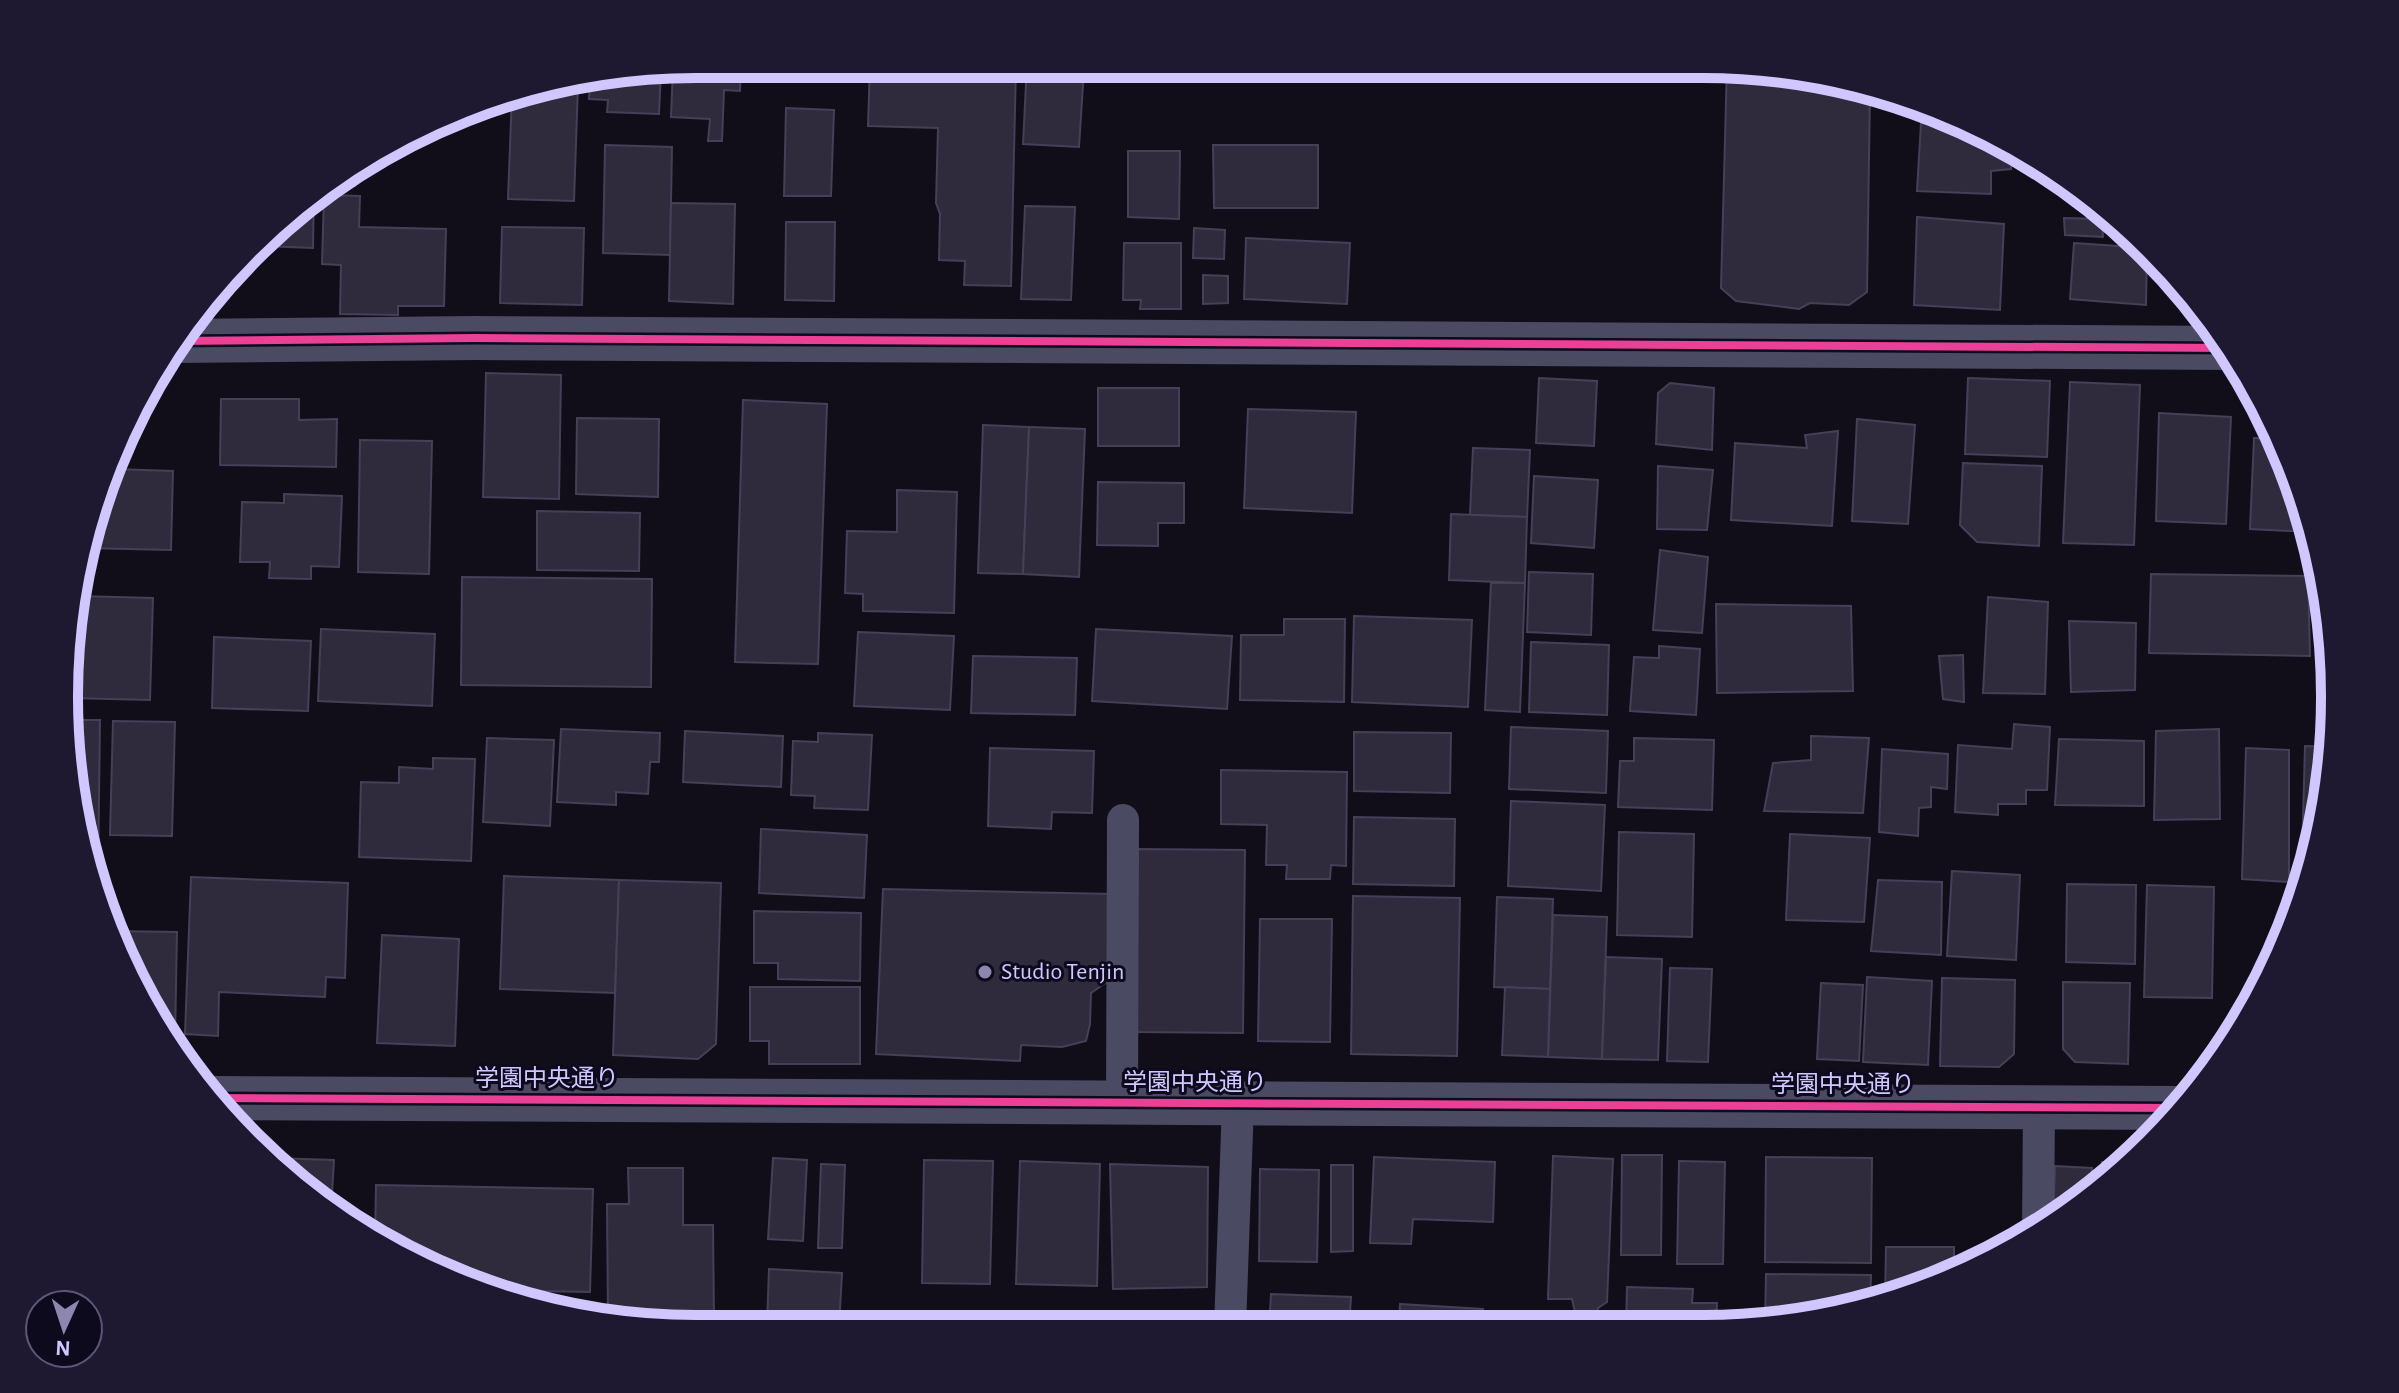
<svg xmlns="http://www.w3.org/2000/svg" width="2399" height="1393" font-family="'Alegreya Sans','Noto Sans JP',sans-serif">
  <rect width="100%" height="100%" fill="#110e1a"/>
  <g fill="#2f2b3d" stroke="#454058" stroke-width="2">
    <path d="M696,64H741L740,91L724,90L722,141H708L710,119L671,117L673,68Z"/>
    <rect x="781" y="64" width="55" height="18"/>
    <path d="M870,64H1016L1011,286L964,285L965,261L939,260L940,214L936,203L938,128L868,126Z"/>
    <path d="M1027,64H1063V68L1084,69L1079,147L1023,144Z"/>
    <path d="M1159,65H1228L1227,73L1159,71Z"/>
    <path d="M1263,65H1350V82L1263,79Z"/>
    <path d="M1727,65H1744L1870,91L1867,292L1849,305L1810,303L1799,309L1736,301L1721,288Z"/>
    <path d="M661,70L659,114L607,112L608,100L589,99L590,82Z"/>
    <path d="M578,84L574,201L508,199L512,94Z"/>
    <path d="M786,108L834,110L831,196H784Z"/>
    <path d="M1921,123L1959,124L2012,150L2011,169L1991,171V194L1917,191Z"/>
    <path d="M605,145L672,147L670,255L603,253Z"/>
    <path d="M1213,145H1318V208H1214Z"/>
    <path d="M1128,151H1180L1179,219L1128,217Z"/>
    <path d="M355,171V186H328Z"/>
    <path d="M314,193L313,248L263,246L312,194Z"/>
    <path d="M324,195L360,196L359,227L446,229L444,306H398V315L340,314L341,265L322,264Z"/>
    <path d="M671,203L735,204L733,304L669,301Z"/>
    <path d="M1025,206L1075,207L1071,300L1021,299Z"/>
    <path d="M1917,217L2004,224L2000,310L1914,305Z"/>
    <path d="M2064,218L2102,219L2103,237L2065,235Z"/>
    <path d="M786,222H835L834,301L785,300Z"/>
    <path d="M502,227L584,228L582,305L500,303Z"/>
    <path d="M1194,228L1225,230L1224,259L1193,258Z"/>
    <path d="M1246,238L1350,243L1347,304L1244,299Z"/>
    <path d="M1124,243H1181V309H1140L1141,300H1123Z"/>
    <path d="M2074,243L2147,248L2146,305L2070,299Z"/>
    <path d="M1203,275L1228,276V303L1203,304Z"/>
    <path d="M486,373L561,375L559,499L483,497Z"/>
    <path d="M1539,378L1597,381L1594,446L1536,443Z"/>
    <path d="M1968,378L2050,381L2047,457L1965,454Z"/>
    <path d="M2070,382L2140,385L2134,545L2063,543Z"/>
    <path d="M1670,383L1714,388L1712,450L1656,444L1658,393Z"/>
    <rect x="1098" y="388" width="81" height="58"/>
    <path d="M221,399H299V420L337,419L336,467L220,465Z"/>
    <path d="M743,400L827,404L818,664L735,662Z"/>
    <path d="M1248,409L1356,412L1352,513L1244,508Z"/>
    <path d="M2159,413L2231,417L2226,524L2156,521Z"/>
    <path d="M577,418L659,419L658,497L576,494Z"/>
    <path d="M1857,419L1915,425L1908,524L1852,521Z"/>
    <path d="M983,425L1029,427L1023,574L978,573Z"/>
    <path d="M1029,427L1085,429L1079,577L1023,574Z"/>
    <path d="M1838,431L1832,526L1731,520L1735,443L1807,448L1805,435Z"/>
    <path d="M2254,438L2279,439L2287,454L2310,532L2250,529Z"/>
    <path d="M360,440L432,441L429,574L358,572Z"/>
    <path d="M1473,448L1530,450L1527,517L1470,515Z"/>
    <path d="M1963,463L2042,466L2039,546L1977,542L1960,525Z"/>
    <path d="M1658,466L1713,470L1707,530L1657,529Z"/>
    <path d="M114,469L173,471L171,550L84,548L86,532Z"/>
    <path d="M1534,476L1598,480L1594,548L1531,543Z"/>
    <path d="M1098,482L1184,483V523H1158V546L1097,545Z"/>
    <path d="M897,490L957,492L954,613L863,611V594L845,593L847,531L897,532Z"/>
    <path d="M284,494L342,496L339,567L311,566V579L269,578L270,562H240L242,502L284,503Z"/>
    <path d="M537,511L640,513L639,571L537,570Z"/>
    <path d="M1451,514L1527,517L1525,583L1449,580Z"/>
    <path d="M1660,550L1708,557L1702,633L1653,630Z"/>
    <path d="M1529,572L1593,574L1591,635L1527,632Z"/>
    <path d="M2151,574L2308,576L2310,656L2149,653Z"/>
    <path d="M462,577L652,579L651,687L461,685Z"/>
    <path d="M2323,580L2334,682L2320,681Z"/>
    <path d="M1491,583H1525L1520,712L1485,710Z"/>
    <path d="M79,596L153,598L150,700L69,698Z"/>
    <path d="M1988,597L2048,602L2045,694L1983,693Z"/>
    <path d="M1716,604L1851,606L1853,691L1717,693Z"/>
    <path d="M1354,616L1472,620L1468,707L1352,702Z"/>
    <path d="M1284,619H1345L1344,702L1240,700L1241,635H1284Z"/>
    <path d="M2069,621L2136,623L2135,690L2071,692Z"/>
    <path d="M321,629L435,634L432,706L318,701Z"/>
    <path d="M1096,629L1232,636L1227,709L1092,701Z"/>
    <path d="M858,632L954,636L950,710L854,706Z"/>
    <path d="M214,637L311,641L308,711L212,708Z"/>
    <path d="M1531,642L1609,645L1607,715L1529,712Z"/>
    <path d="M1659,646L1700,649L1696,715L1630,711L1634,657L1659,658Z"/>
    <path d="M1963,655L1964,702L1943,699L1939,656Z"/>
    <path d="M973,656L1077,658L1075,715L971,713Z"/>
    <path d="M67,720H100L98,873L65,737Z"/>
    <path d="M113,721L175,722L172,836L110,835Z"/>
    <path d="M2014,724L2050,727L2047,790H2026V804H1998V815L1955,812L1958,745L2012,749Z"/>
    <path d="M1511,727L1608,731L1606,793L1509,789Z"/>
    <path d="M561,729L660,733L659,762H650L648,794L616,792V805L557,802Z"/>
    <path d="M2219,729L2220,819L2154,820L2156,731Z"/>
    <path d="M685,731L783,736L781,787L683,782Z"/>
    <path d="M1354,732L1451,733L1450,793L1354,791Z"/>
    <path d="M818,733L872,735L868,810L814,808L815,796L791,795L793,741L818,742Z"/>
    <path d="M1811,736L1869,738L1863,813L1764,811L1773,763L1811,760Z"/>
    <path d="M487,738L554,740L550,826L483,822Z"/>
    <path d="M1634,738L1714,740L1712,810L1618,807L1620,761H1634Z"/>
    <path d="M2059,739L2144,741V806L2055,805Z"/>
    <path d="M2305,746L2330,747L2323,819L2301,891Z"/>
    <path d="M990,748L1094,751L1092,813L1052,812L1051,829L988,826Z"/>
    <path d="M2246,748L2289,750V882L2242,879Z"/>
    <path d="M1882,749L1948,754L1947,789L1931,787V807L1919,808L1918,836L1879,832Z"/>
    <path d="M433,758L475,759L471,861L359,857L361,782L399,783V767L433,769Z"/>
    <path d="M1221,770L1347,772L1346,866L1331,865L1330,879H1286L1287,865H1266L1267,825L1221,824Z"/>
    <path d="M1511,801L1605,805L1601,891L1508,886Z"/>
    <path d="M1354,817L1455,819L1454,886L1353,884Z"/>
    <path d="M761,829L867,835L864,898L759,893Z"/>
    <path d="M1619,832L1694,834L1692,937L1617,935Z"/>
    <path d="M1790,834L1870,838L1864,922L1786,920Z"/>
    <path d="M1138,849L1245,850L1243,1033L1135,1032Z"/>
    <path d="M1952,871L2020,875L2016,960L1947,956Z"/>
    <path d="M504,876L619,880L615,993L500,989Z"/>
    <path d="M191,877L348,883L345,978L326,977L325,997L219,992L218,1036L185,1034Z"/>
    <path d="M619,880L721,883L716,1044L698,1059L613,1055Z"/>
    <path d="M1878,880L1942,882L1941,955L1871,951Z"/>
    <path d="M2067,884L2136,885L2135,964L2066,962Z"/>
    <path d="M2147,885L2214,887L2212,998L2144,997Z"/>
    <path d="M883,889L1114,894L1113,978L1091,993L1090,1024L1086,1041L1062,1047L1021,1045L1020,1061L876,1054Z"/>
    <path d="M1353,896L1460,898L1457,1056L1351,1054Z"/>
    <path d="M1497,897L1553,899L1550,989L1494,987Z"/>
    <path d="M754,911L861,913L860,981L778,979V963H754Z"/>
    <path d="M1553,915L1607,917L1602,1059L1548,1057Z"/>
    <path d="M1260,919H1332L1330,1042L1258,1041Z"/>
    <path d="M112,931L177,932L175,1039L112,938Z"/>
    <path d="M382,935L459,939L455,1046L377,1043Z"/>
    <path d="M1606,957L1662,959L1658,1060L1602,1059Z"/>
    <path d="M1670,968L1712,969L1708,1062L1667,1061Z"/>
    <path d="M1867,977L1932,981L1928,1065L1863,1062Z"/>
    <path d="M1942,978L2015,980L2014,1054L1999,1067L1940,1066Z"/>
    <path d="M2063,982L2130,983L2128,1064L2075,1062L2063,1049Z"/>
    <path d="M1821,983L1863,985L1859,1061L1817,1059Z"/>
    <path d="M750,987H860V1064H769V1041H750Z"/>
    <path d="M1505,987L1550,989L1548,1057L1502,1055Z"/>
    <path d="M1622,1155H1662L1661,1255H1621Z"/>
    <path d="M1553,1156L1613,1159L1607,1302L1598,1308L1596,1320L1576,1317L1572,1299H1548Z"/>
    <path d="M1374,1157L1495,1162L1493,1222L1413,1219L1411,1244L1370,1243Z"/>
    <path d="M1766,1157L1872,1158L1871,1263L1765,1262Z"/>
    <path d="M272,1158L334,1160L331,1210Z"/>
    <path d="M773,1158L807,1160L803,1241L768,1239Z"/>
    <path d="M924,1160L993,1161L990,1284L922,1283Z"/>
    <path d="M1020,1161L1100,1164L1097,1286L1016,1284Z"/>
    <path d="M1679,1161L1725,1162L1723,1264H1677Z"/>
    <path d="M2102,1162H2125L2102,1181Z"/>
    <path d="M821,1164L845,1165L842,1248H818Z"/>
    <path d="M1110,1164L1208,1167L1207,1287L1113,1289Z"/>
    <path d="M1331,1165H1353V1251L1331,1252Z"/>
    <path d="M2055,1166L2092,1168L2091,1189L2053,1218Z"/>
    <path d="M628,1168H683V1225H713L714,1322L631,1323L608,1318L607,1204H629Z"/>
    <path d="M1260,1169L1319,1170L1317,1262L1259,1261Z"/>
    <path d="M376,1185L593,1189L590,1292L483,1290L375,1237Z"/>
    <path d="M1886,1247H1954V1274L1905,1296L1885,1300Z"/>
    <path d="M769,1269L842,1273L839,1327L767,1324Z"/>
    <path d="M1766,1274L1871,1275L1870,1303L1765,1324Z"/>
    <path d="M1627,1287L1693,1289L1692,1303H1717L1716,1328H1626Z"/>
    <path d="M1271,1294L1351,1297L1349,1328H1269Z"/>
    <path d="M1400,1304L1483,1309L1482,1328H1381V1323L1399,1324Z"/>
    <path d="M938,1322L1028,1328H937Z"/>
  </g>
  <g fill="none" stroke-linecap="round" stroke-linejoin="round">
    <g stroke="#4b4a63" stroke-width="32">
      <path d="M1122,1102L1123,820"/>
      <path d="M2038,1230L2039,1106"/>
      <path d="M1230,1328L1238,1103"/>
    </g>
    <path stroke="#4b4a63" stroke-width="44" d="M174,341L475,338L2230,348"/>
    <path stroke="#4b4a63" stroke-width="44" d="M211,1098L2179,1108"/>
    <g stroke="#0e0a1e" stroke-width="13">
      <g id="cycleway">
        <path d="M174,341L475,338L2230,348"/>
        <path d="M211,1098L2179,1108"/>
      </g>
    </g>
    <use href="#cycleway" stroke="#ea4096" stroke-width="8"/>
  </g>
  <circle fill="#8d86af" stroke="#0e0a1e" stroke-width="3" cx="985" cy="972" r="8"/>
  <g text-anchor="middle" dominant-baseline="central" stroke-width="6" stroke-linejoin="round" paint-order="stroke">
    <g font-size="24" fill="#d0c7ff" stroke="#0e0a1e" text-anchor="start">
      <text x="1001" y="972">Studio Tenjin</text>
    </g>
    <g font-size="24" fill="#d0c7ff" stroke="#0e0a1e">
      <text x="547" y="1079">学園中央通り</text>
      <text x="1195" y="1083">学園中央通り</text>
      <text x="1843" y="1085">学園中央通り</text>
    </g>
  </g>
  <path d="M0 0H2399V1393H0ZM696 78H1703A618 618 0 0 1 2321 696V697A618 618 0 0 1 1703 1315H696A618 618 0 0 1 78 697V696A618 618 0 0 1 696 78Z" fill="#1e1930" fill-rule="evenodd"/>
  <path fill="none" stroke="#d0c7ff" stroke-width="10" d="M696 78H1703A618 618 0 0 1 2321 696V697A618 618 0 0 1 1703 1315H696A618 618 0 0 1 78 697V696A618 618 0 0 1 696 78Z"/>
  <g transform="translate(64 1329) rotate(183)"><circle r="38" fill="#0e0a1e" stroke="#5c5678" stroke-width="2"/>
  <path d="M0-6L14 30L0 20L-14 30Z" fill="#8d86af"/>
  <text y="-12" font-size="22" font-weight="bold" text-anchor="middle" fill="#d0c7ff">N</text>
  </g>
</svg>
